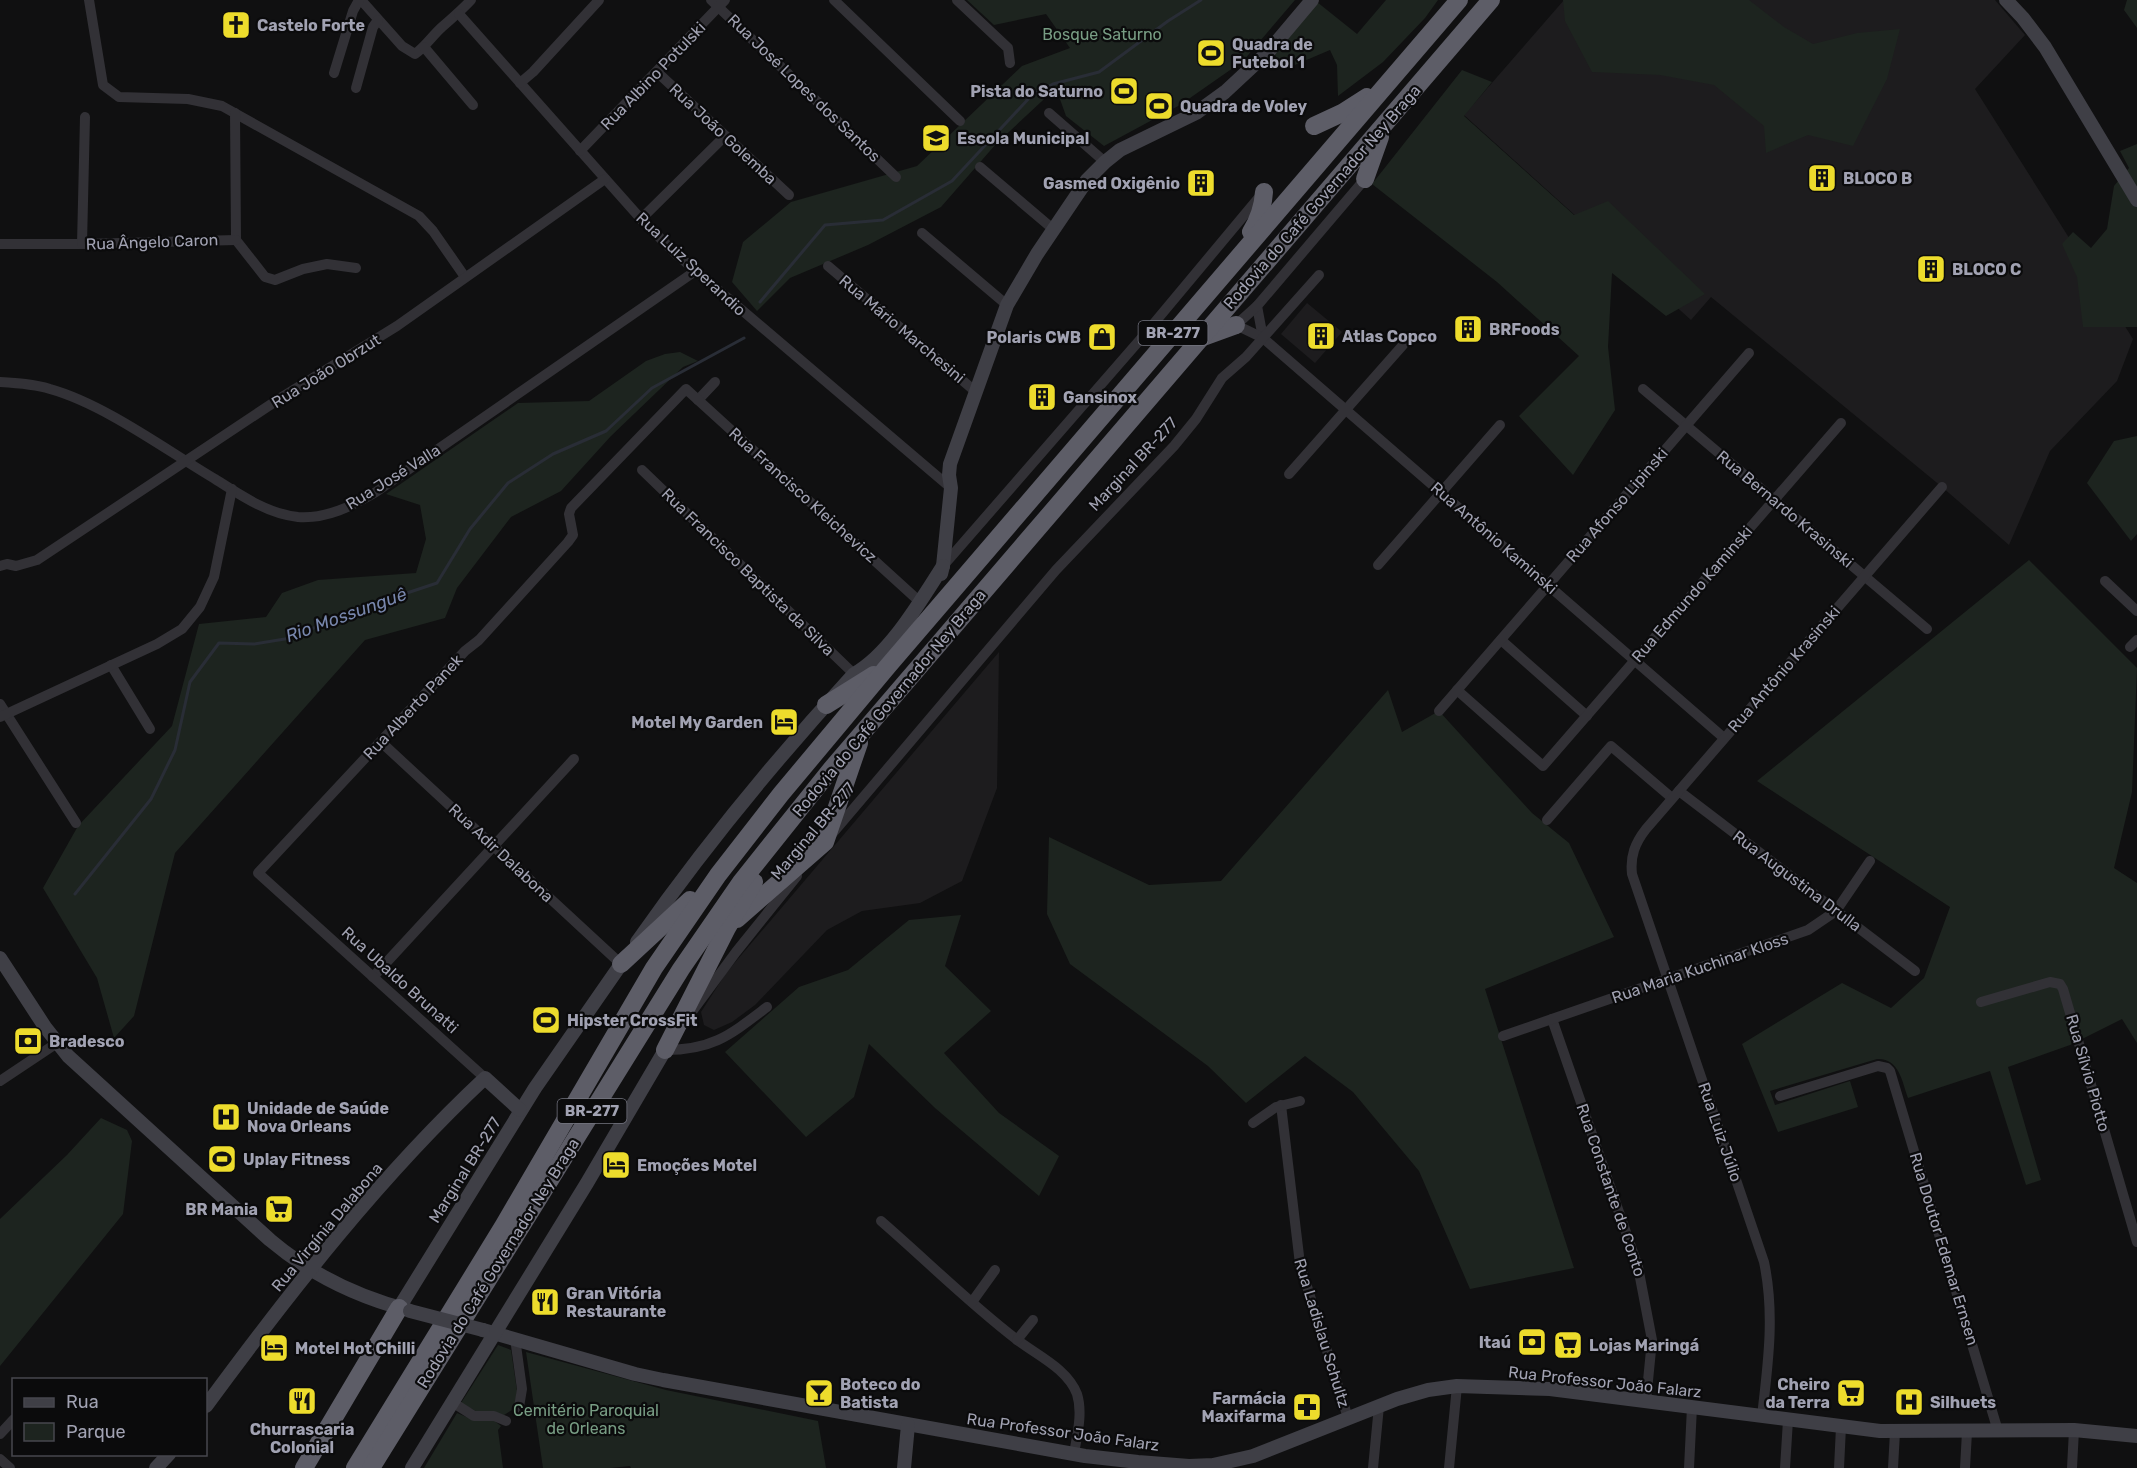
<svg xmlns="http://www.w3.org/2000/svg" width="2137" height="1468" font-family="Rubik,sans-serif">
  <rect width="100%" height="100%" fill="#101011"/>
  <g fill="#1d1c1e">
    <path d="M1564,0H1995L2025,35L1975,89L2133,339L2117,381L2050,451L2009,545L1942,487L1711,297L1691,320L1464,115Z"/>
    <path d="M1307,303L1342,332L1315,363L1281,334Z"/>
    <path d="M999,652L997,788L962,881L920,903L862,911L827,930L755,1005L732,1022L714,1030L704,1025L701,1012L726,973Z"/>
  </g>
  <g fill="#1d241f">
    <path d="M967,0H1295L1243,61L1180,105L1104,146L1066,116L1056,88L996,144L941,207L868,245L790,278L757,311L732,282L743,242L791,202L917,166L1022,66L1070,48L1046,14L994,25Z"/>
    <path d="M1386,0H1438L1425,18L1383,62L1338,96L1337,65L1330,50L1283,70L1273,51L1317,2L1357,34Z"/>
    <path d="M1563,0H1749L1784,27L1813,44L1857,33L1900,29L1887,79L1853,146L1808,135L1766,153L1764,126L1714,85L1660,75L1592,72L1565,21Z"/>
    <path d="M2127,0H2137V28L2124,10Z"/>
    <path d="M1462,70L1492,82L1464,116L1574,215L1608,201L1705,294L1666,316L1612,273L1608,347L1615,410L1573,475L1519,416L1579,356L1497,282L1372,184Z"/>
    <path d="M2137,144V327H2083L2077,277L2062,244L2073,232L2091,248L2107,229L2114,186L2129,168L2120,151Z"/>
    <path d="M680,352L698,361L683,367L611,436L561,491L511,517L457,588L445,618L365,640L175,853L134,1016L114,1038L97,978L43,888L78,826L172,726L199,624L266,617L282,593L318,580L416,573L426,539L420,505L386,494L518,403L589,401L646,361L665,354Z"/>
    <path d="M2137,436V534L2131,541L2087,483L2114,441Z"/>
    <path d="M2029,560L2137,668L2132,792L2114,868L2137,883V1043L2122,1019L2070,1045L2008,1067L2041,1180L2026,1185L1990,1071L1908,1098C1902,1081 1899,1058 1877,1059L1770,1091L1775,1105L1850,1081L1858,1107L1778,1132L1742,1044L1842,983L1891,1008L1924,978L1950,907L1757,781Z"/>
    <path d="M1388,690L1402,732L1439,711L1532,813L1569,843L1614,937L1485,989L1574,1268L1470,1289L1419,1171L1353,1092L1305,1056L1246,1103L1208,1066L1070,964L1047,914L1049,837L1149,885L1221,881Z"/>
    <path d="M961,915L945,966L991,1011L944,1053L999,1113L1059,1156L1039,1196L935,1108L869,1044L854,1097L806,1137L725,1052L799,987L848,970L909,920Z"/>
    <path d="M101,1118L127,1130L132,1141L123,1214L0,1366V1219L67,1155Z"/>
    <path d="M498,1345L511,1350L517,1391L515,1408L504,1415L479,1413L461,1403Z"/>
    <path d="M526,1352L666,1390L818,1421L826,1468H631L630,1466L610,1468H543Z"/>
    <path d="M457,1413L476,1421L493,1420L501,1426L498,1430L503,1468H424Z"/>
  </g>
  <g fill="none" stroke-linecap="round" stroke-linejoin="round">
    <g stroke="#292d36" stroke-width="3">
      <path d="M760,302L825,225L883,220L952,181L1032,95L1053,84L1099,72L1168,21L1201,0"/>
      <path d="M75,894L151,799L175,750L190,682L219,643L254,644L297,637L332,618L437,583L470,529L508,483L553,454L606,431L652,388L744,338"/>
    </g>
    <g stroke="#323136" stroke-width="10">
      <path d="M89,0L103,85L119,97L188,99L222,106L419,216L433,231L465,277"/>
      <path d="M361,0L402,46L415,54C426,46 432,36 442,27C452,18 462,10 471,0"/>
      <path d="M711,0L896,177"/>
      <path d="M834,0L960,121"/>
      <path d="M957,0L1008,48L1010,63"/>
      <path d="M459,14L641,219L676,254L951,488"/>
      <path d="M424,47L473,105"/>
      <path d="M657,72L789,195"/>
      <path d="M334,73L353,11L359,0"/>
      <path d="M520,83L533,72L599,0"/>
      <path d="M356,88L373,27L378,20"/>
      <path d="M235,113L236,240"/>
      <path d="M1049,113L1105,162"/>
      <path d="M580,151L725,0"/>
      <path d="M980,167L1053,229"/>
      <path d="M641,219L725,136"/>
      <path d="M922,233L1007,305"/>
      <path d="M236,240L265,277L275,280L303,269L327,264L356,268"/>
      <path d="M0,244H82L236,240"/>
      <path d="M82,244L85,117"/>
      <path d="M828,266L976,392"/>
      <path d="M1257,306L1263,338"/>
      <path d="M1236,325L1263,338L1724,738"/>
      <path d="M1236,325L1257,306L1365,179"/>
      <path d="M0,382C17,383 34,384 50,389C104,404 166,450 215,479C240,495 268,514 298,517C327,519 352,506 376,492L694,272"/>
      <path d="M1643,389L1927,629"/>
      <path d="M698,400L715,382"/>
      <path d="M642,470L854,674"/>
      <path d="M1289,474L1403,345"/>
      <path d="M1378,565L1500,425"/>
      <path d="M0,566L7,564L16,566L37,560L282,397L397,326L605,179"/>
      <path d="M943,566L1145,334L1261,195"/>
      <path d="M2105,581L2137,611"/>
      <path d="M1501,640L1587,716"/>
      <path d="M2130,647L2137,640"/>
      <path d="M111,665L150,729"/>
      <path d="M1457,690L1543,766L1841,423"/>
      <path d="M0,704L76,823"/>
      <path d="M1439,711L1749,353"/>
      <path d="M0,717L157,644L182,629L200,607L214,577L232,489"/>
      <path d="M381,742L621,964"/>
      <path d="M1679,791L1915,971"/>
      <path d="M1547,820L1611,746L1672,798"/>
      <path d="M832,834L1056,570L1174,446L1196,419L1222,378L1246,357L1319,275"/>
      <path d="M373,977L574,759"/>
      <path d="M1981,1002L2050,982L2060,984L2063,989L2137,1242"/>
      <path d="M691,1013L736,952L797,876"/>
      <path d="M1552,1019L1638,1267L1652,1340L1646,1401"/>
      <path d="M1503,1036L1808,930L1836,911L1870,861"/>
      <path d="M665,1050C713,1050 730,1035 767,1007"/>
      <path d="M485,1078L258,873L465,651L479,640L568,542L573,535L569,514L571,508L686,389L920,602"/>
      <path d="M0,1081L57,1043"/>
      <path d="M1780,1096L1878,1066L1887,1068L1890,1071L1998,1431"/>
      <path d="M1281,1105L1300,1264L1348,1418"/>
      <path d="M1253,1123L1276,1107L1300,1101"/>
      <path d="M881,1221C926,1260 969,1303 1016,1339C1036,1355 1067,1368 1077,1394C1083,1413 1077,1435 1074,1454"/>
      <path d="M972,1302L995,1270"/>
      <path d="M515,1338L522,1389L518,1413"/>
      <path d="M1017,1340L1033,1320"/>
      <path d="M452,1402L474,1416H494L506,1421"/>
      <path d="M1762,1416C1768,1364 1775,1314 1764,1262L1632,874C1630,856 1635,843 1646,829L1942,487"/>
      <path d="M0,1434L14,1419"/>
      <path d="M0,1459L10,1468"/>
      <path d="M1373,1468L1379,1406"/>
      <path d="M1449,1468L1457,1386"/>
      <path d="M1689,1468L1692,1407"/>
      <path d="M1785,1468L1788,1420"/>
      <path d="M1839,1468L1841,1427"/>
      <path d="M1893,1468L1895,1432"/>
      <path d="M1965,1468L1967,1432"/>
      <path d="M2072,1468L2074,1430"/>
    </g>
    <g stroke="#3f3f46" stroke-width="14">
      <path d="M2006,0L2023,18L2045,47L2137,200"/>
      <path d="M941,574L943,566L951,488L949,475L950,464L1007,305L1037,254L1087,180L1105,162L1120,150L1196,113L1225,92L1269,51L1312,0"/>
      <path d="M637,942C703,848 776,759 854,674C890,654 921,600 943,566"/>
      <path d="M0,958L45,1027L68,1056L270,1240C309,1273 358,1297 408,1310"/>
      <path d="M399,1308L535,1088L626,957"/>
      <path d="M483,1330L635,1374L663,1380L1085,1456L1138,1462L1189,1466L1213,1465L1253,1456L1397,1399L1428,1390L1457,1386L1550,1389L1880,1431L2074,1430L2137,1436"/>
      <path d="M206,1406C289,1293 382,1174 485,1078L520,1110"/>
      <path d="M156,1468L169,1454"/>
      <path d="M412,1468L587,1183L665,1050"/>
      <path d="M904,1468L908,1425"/>
    </g>
    <g stroke="#5d5d67" stroke-width="18">
      <path d="M1314,126L1342,113L1367,97"/>
      <path d="M1365,179L1380,137"/>
      <path d="M1251,232C1259,219 1263,208 1264,192"/>
      <path d="M1203,337L1236,325"/>
      <path d="M826,705L874,675"/>
      <path d="M737,919L825,842L859,743"/>
      <path d="M621,964L690,900"/>
      <path d="M665,1050L727,928L754,882"/>
      <path d="M304,1468L399,1308"/>
      <path d="M355,1468L504,1225L654,968L718,875L781,794L888,666L1459,0"/>
      <path d="M371,1468L681,969L741,882L833,767L1491,0"/>
    </g>
    <path stroke="#3f3f46" stroke-width="14" d="M410,1311L483,1330"/>
  </g>
  <defs>
    <g id="church-square" transform="scale(1.5)"><rect x="-9" y="-9" width="18" height="18" rx="4" fill="#eddc2c" stroke="#0b0b0c"/><path d="M-1.2-6h2.4v3.5h3.3v2.4h-3.3V6h-2.4V-.1h-3.3v-2.4h3.3Z" fill="#111"/></g>
    <g id="stadium-square" transform="scale(1.5)"><rect x="-9" y="-9" width="18" height="18" rx="4" fill="#eddc2c" stroke="#0b0b0c"/><path d="M0-5a6.5 5 0 1 0 0 10a6.5 5 0 1 0 0-10ZM-3.5-1.8h7v3.6h-7Z" fill="#111"/></g>
    <g id="school-square" transform="scale(1.5)"><rect x="-9" y="-9" width="18" height="18" rx="4" fill="#eddc2c" stroke="#0b0b0c"/><path d="M0-5L7-2L0 1L-7-2ZM-4 1L0 2.5L4 1V4Q0 6-4 4Z" fill="#111"/></g>
    <g id="building-square" transform="scale(1.5)"><rect x="-9" y="-9" width="18" height="18" rx="4" fill="#eddc2c" stroke="#0b0b0c"/><path d="M-4-6H4V6H1V3H-1V6H-4ZM-2.5-4.3h1.7v1.8h-1.7ZM.8-4.3h1.7v1.8H.8ZM-2.5-1h1.7V.8h-1.7ZM.8-1h1.7V.8H.8Z" fill="#111"/></g>
    <g id="shop-square" transform="scale(1.5)"><rect x="-9" y="-9" width="18" height="18" rx="4" fill="#eddc2c" stroke="#0b0b0c"/><path d="M-5-2.5h2.3a2.7 3.5 0 0 1 5.4 0H5L5.5 6h-11ZM-1.5-2.5h3a1.5 2.3 0 0 0-3 0Z" fill="#111"/></g>
    <g id="hotel-square" transform="scale(1.5)"><rect x="-9" y="-9" width="18" height="18" rx="4" fill="#eddc2c" stroke="#0b0b0c"/><path d="M-6-4.5h1.5V1H6V5H4.5V3h-9V5H-6ZM-4 0a1.8 1.8 0 1 1 3.6 0ZM.5 0V-2.5h3Q6-2.5 6 0Z" fill="#111"/></g>
    <g id="bank-square" transform="scale(1.5)"><rect x="-9" y="-9" width="18" height="18" rx="4" fill="#eddc2c" stroke="#0b0b0c"/><path d="M-6-4H6V4H-6ZM0-2.3a2.3 2.3 0 1 0 0 4.6a2.3 2.3 0 1 0 0-4.6Z" fill="#111"/></g>
    <g id="hospital-square" transform="scale(1.5)"><rect x="-9" y="-9" width="18" height="18" rx="4" fill="#eddc2c" stroke="#0b0b0c"/><path d="M-5-5h3v3.5h4V-5h3V5h-3V1.5h-4V5h-3Z" fill="#111"/></g>
    <g id="supermarket-square" transform="scale(1.5)"><rect x="-9" y="-9" width="18" height="18" rx="4" fill="#eddc2c" stroke="#0b0b0c"/><path d="M-6-5.5h2.5l.6 2H6L4.5 2H-2.5L-4.4-4H-6ZM-1.5 3.2a1.3 1.3 0 1 0 .1 0ZM3 3.2a1.3 1.3 0 1 0 .1 0Z" fill="#111"/></g>
    <g id="restaurant-square" transform="scale(1.5)"><rect x="-9" y="-9" width="18" height="18" rx="4" fill="#eddc2c" stroke="#0b0b0c"/><path d="M-5-6h1v4h1v-4h1v4h1v-4h1v5L-1.5 .5V6h-2V.5L-5-1ZM5-6V6H3V1.5H1.5Q1.5-4 5-6Z" fill="#111"/></g>
    <g id="bar-square" transform="scale(1.5)"><rect x="-9" y="-9" width="18" height="18" rx="4" fill="#eddc2c" stroke="#0b0b0c"/><path d="M-6-5H6L.8 .8V4.5H3.5V6h-7V4.5H-.8V.8Z" fill="#111"/></g>
    <g id="pharmacy-square" transform="scale(1.5)"><rect x="-9" y="-9" width="18" height="18" rx="4" fill="#eddc2c" stroke="#0b0b0c"/><path d="M-2-6h4v4h4v4h-4v4h-4v-4h-4v-4h4Z" fill="#111"/></g>
  </defs>
  <g fill-rule="evenodd">
    <use href="#church-square" x="236" y="25"/>
    <use href="#stadium-square" x="1211" y="53"/>
    <use href="#stadium-square" x="1124" y="91"/>
    <use href="#stadium-square" x="1159" y="106"/>
    <use href="#school-square" x="936" y="138"/>
    <use href="#building-square" x="1822" y="178"/>
    <use href="#building-square" x="1201" y="183"/>
    <use href="#building-square" x="1931" y="269"/>
    <use href="#building-square" x="1468" y="329"/>
    <use href="#building-square" x="1321" y="336"/>
    <use href="#shop-square" x="1102" y="337"/>
    <use href="#building-square" x="1042" y="397"/>
    <use href="#hotel-square" x="784" y="722"/>
    <use href="#stadium-square" x="546" y="1020"/>
    <use href="#bank-square" x="28" y="1041"/>
    <use href="#hospital-square" x="226" y="1117"/>
    <use href="#stadium-square" x="222" y="1159"/>
    <use href="#hotel-square" x="616" y="1165"/>
    <use href="#supermarket-square" x="279" y="1209"/>
    <use href="#restaurant-square" x="545" y="1302"/>
    <use href="#bank-square" x="1532" y="1342"/>
    <use href="#supermarket-square" x="1568" y="1345"/>
    <use href="#hotel-square" x="274" y="1348"/>
    <use href="#bar-square" x="819" y="1393"/>
    <use href="#supermarket-square" x="1851" y="1393"/>
    <use href="#restaurant-square" x="302" y="1401"/>
    <use href="#hospital-square" x="1909" y="1402"/>
    <use href="#pharmacy-square" x="1307" y="1407"/>
  </g>
  <g text-anchor="middle" dominant-baseline="central" stroke-width="4.5" stroke-linejoin="round" paint-order="stroke">
    <g fill="#0b0b0c" stroke="#747580" stroke-width="1.5">
      <rect x="1138.5" y="321" width="69" height="24" rx="4.5"/>
      <rect x="557.5" y="1099" width="69" height="24" rx="4.5"/>
    </g>
    <g font-size="15" font-weight="bold" fill="#a1a2b2">
      <text x="1173" y="333">BR-277</text>
      <text x="592" y="1111">BR-277</text>
    </g>
    <g font-size="16" font-weight="bold" fill="#a1a2b2" stroke="#0b0b0c" text-anchor="start">
      <text x="257" y="25">Castelo Forte</text>
      <text x="1232" y="44">Quadra de<tspan x="1232" dy="18">Futebol 1</tspan></text>
      <text x="1103" y="91" text-anchor="end">Pista do Saturno</text>
      <text x="1180" y="106">Quadra de Voley</text>
      <text x="957" y="138">Escola Municipal</text>
      <text x="1843" y="178">BLOCO B</text>
      <text x="1180" y="183" text-anchor="end">Gasmed Oxigênio</text>
      <text x="1952" y="269">BLOCO C</text>
      <text x="1489" y="329">BRFoods</text>
      <text x="1342" y="336">Atlas Copco</text>
      <text x="1081" y="337" text-anchor="end">Polaris CWB</text>
      <text x="1063" y="397">Gansinox</text>
      <text x="763" y="722" text-anchor="end">Motel My Garden</text>
      <text x="567" y="1020">Hipster CrossFit</text>
      <text x="49" y="1041">Bradesco</text>
      <text x="247" y="1108">Unidade de Saúde<tspan x="247" dy="18">Nova Orleans</tspan></text>
      <text x="243" y="1159">Uplay Fitness</text>
      <text x="637" y="1165">Emoções Motel</text>
      <text x="258" y="1209" text-anchor="end">BR Mania</text>
      <text x="566" y="1293">Gran Vitória<tspan x="566" dy="18">Restaurante</tspan></text>
      <text x="1511" y="1342" text-anchor="end">Itaú</text>
      <text x="1589" y="1345">Lojas Maringá</text>
      <text x="295" y="1348">Motel Hot Chilli</text>
      <text x="840" y="1384">Boteco do<tspan x="840" dy="18">Batista</tspan></text>
      <text x="1830" y="1384" text-anchor="end">Cheiro<tspan x="1830" dy="18">da Terra</tspan></text>
      <text x="1286" y="1398" text-anchor="end">Farmácia<tspan x="1286" dy="18">Maxifarma</tspan></text>
      <text x="1930" y="1402">Silhuets</text>
      <text x="302" y="1429" text-anchor="middle">Churrascaria<tspan x="302" dy="18">Colonial</tspan></text>
    </g>
    <g font-size="16" fill="#789d84" stroke="#0b0b0c">
      <text x="1102" y="34">Bosque Saturno</text>
      <text x="586" y="1410">Cemitério Paroquial<tspan x="586" dy="18">de Orleans</tspan></text>
    </g>
    <g font-size="16" fill="#a1a2b2" stroke="#0b0b0c">
      <text transform="translate(653 76) rotate(-46)">Rua Albino Potulski</text>
      <text transform="translate(804 88) rotate(44)">Rua José Lopes dos Santos</text>
      <text transform="translate(723 134) rotate(43)">Rua João Golemba</text>
      <text transform="translate(1322 197) rotate(-49)">Rodovia do Café Governador Ney Braga</text>
      <text transform="translate(152 242) rotate(-2)">Rua Ângelo Caron</text>
      <text transform="translate(691 264) rotate(43)">Rua Luiz Sperandio</text>
      <text transform="translate(902 329) rotate(40)">Rua Mário Marchesini</text>
      <text transform="translate(326 371) rotate(-32)">Rua João Obrzut</text>
      <text transform="translate(1133 464) rotate(-47)">Marginal BR-277</text>
      <text transform="translate(393 477) rotate(-32)">Rua José Valla</text>
      <text transform="translate(803 495) rotate(42)">Rua Francisco Kleichevicz</text>
      <text transform="translate(1617 505) rotate(-49)">Rua Afonso Lipinski</text>
      <text transform="translate(1785 509) rotate(40)">Rua Bernardo Krasinski</text>
      <text transform="translate(1494 538) rotate(41)">Rua Antônio Kaminski</text>
      <text transform="translate(748 572) rotate(44)">Rua Francisco Baptista da Silva</text>
      <text transform="translate(1692 594) rotate(-49)">Rua Edmundo Kaminski</text>
      <text transform="translate(1784 669) rotate(-49)">Rua Antônio Krasinski</text>
      <text transform="translate(889 703) rotate(-50)">Rodovia do Café Governador Ney Braga</text>
      <text transform="translate(413 707) rotate(-47)">Rua Alberto Panek</text>
      <text transform="translate(813 831) rotate(-50)">Marginal BR-277</text>
      <text transform="translate(501 853) rotate(43)">Rua Adir Dalabona</text>
      <text transform="translate(1797 881) rotate(37)">Rua Augustina Drulla</text>
      <text transform="translate(1700 968) rotate(-19)">Rua Maria Kuchinar Kloss</text>
      <text transform="translate(400 980) rotate(42)">Rua Ubaldo Brunatti</text>
      <text transform="translate(2088 1073) rotate(74)">Rua Sílvio Piotto</text>
      <text transform="translate(1720 1132) rotate(71)">Rua Luiz Júlio</text>
      <text transform="translate(465 1170) rotate(-58)">Marginal BR-277</text>
      <text transform="translate(1611 1190) rotate(71)">Rua Constante de Conto</text>
      <text transform="translate(327 1227) rotate(-50)">Rua Virgínia Dalabona</text>
      <text transform="translate(1944 1249) rotate(73)">Rua Doutor Edemar Ernsen</text>
      <text transform="translate(498 1263) rotate(-58)">Rodovia do Café Governador Ney Braga</text>
      <text transform="translate(1322 1333) rotate(73)">Rua Ladislau Schultz</text>
      <text transform="translate(1605 1382) rotate(6)">Rua Professor João Falarz</text>
      <text transform="translate(1063 1432) rotate(8)">Rua Professor João Falarz</text>
    </g>
    <g font-size="18" font-style="italic" fill="#7887ad" stroke="#0b0b0c">
      <text transform="translate(346 615) rotate(-20)">Rio Mossunguê</text>
    </g>
  </g>
  <rect x="12" y="1378" width="195" height="78" fill="#0b0b0c" stroke="#47474e" stroke-width="1.5"/>
  <rect x="24" y="1398" width="30" height="9" fill="#3f3f46" stroke="#47474e" stroke-width="1.5"/>
  <text x="66" y="1408" font-size="18" fill="#a1a2b2">Rua</text>
  <rect x="24" y="1423" width="30" height="18" fill="#1d241f" stroke="#47474e" stroke-width="1.5"/>
  <text x="66" y="1438" font-size="18" fill="#a1a2b2">Parque</text>
</svg>
